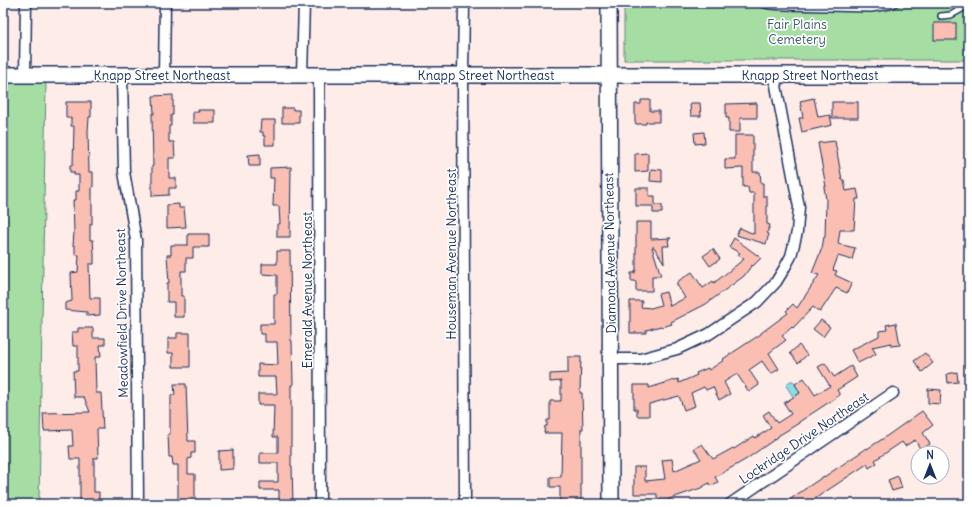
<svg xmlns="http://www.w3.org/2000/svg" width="972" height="507" font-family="Delius,sans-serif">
  <rect width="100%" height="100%" fill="#feece8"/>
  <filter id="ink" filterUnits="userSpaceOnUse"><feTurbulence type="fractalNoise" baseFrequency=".025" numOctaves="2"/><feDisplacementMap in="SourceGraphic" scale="8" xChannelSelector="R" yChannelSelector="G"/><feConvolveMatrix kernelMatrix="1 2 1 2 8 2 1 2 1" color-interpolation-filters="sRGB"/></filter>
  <g filter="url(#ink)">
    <g fill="#a5dda2" stroke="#608680">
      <rect x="624" y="3" width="345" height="57"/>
      <path d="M3,80L46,81L39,504H3Z"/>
    </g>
    <path fill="#8bdce3" stroke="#5e97ae" d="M790,381H793L802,395L794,398L786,386Z"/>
    <g fill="#fabfb2" stroke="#1b2f5e">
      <rect x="934" y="23" width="22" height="17"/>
      <path d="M173,95V115H171V126H169V142H174L175,158H169V178H176V188H169V195L152,196V166H153L152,114H154L153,96Z"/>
      <path d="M814,98L818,117L830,115L832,125L802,132L799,118H803L800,101Z"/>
      <path d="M641,100H650V111H659V122H646V124H636L635,122V104H641Z"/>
      <path d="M66,102H91V117H89L88,131L89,172H93V187H92V224H90V240H93L94,253V264H89L90,298H100V315L87,316V312L65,310V303L72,301L71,273L78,272L79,255H75V246H73L74,232L73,200H76V191H79V175H74V172H70V165H73L74,126H71V118H66Z"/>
      <rect x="832" y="102" width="26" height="16"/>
      <path d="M690,103H700L701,116H691Z"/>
      <path d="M757,103V118H740V132H729V118H726V104Z"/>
      <path d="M282,108H293V110H299V123H282Z"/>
      <path d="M198,110H215V123H193V112H199Z"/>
      <path d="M261,120H275V145H265V136H263V132H260Z"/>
      <path d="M704,132L705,143L695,144L694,133Z"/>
      <path d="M735,135H753V172H760L761,183H763V196H767V224L770,225L767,233L769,234L766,244L736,235L740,228L754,234V193H749L748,187H743V168L725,169V159H735Z"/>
      <path d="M835,141L842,180H844L846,191L857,189L859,199H856L854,230H840L838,244L855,248L852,260L838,256L833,270L837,271L835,275L852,283L847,293L836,288L820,312L813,307L793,328L792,327L782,336L786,340L769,353L779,369L771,374L762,361L749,370L759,385L749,392L737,374L724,382L730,394L719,400L713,387L706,390L704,387L691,393L695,406L684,410L679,396L649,404V416H637V409H634V385H649V388L678,379L679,383L697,375L696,373L708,368L709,370L724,360L723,359L761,334V333L788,313L786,311L793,304L797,308L819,275L812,273L822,248L824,237H825L826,200L824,187H826L818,143Z"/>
      <path d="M648,153V171L635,172V154Z"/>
      <path d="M260,154V166H249L248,155Z"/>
      <path d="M291,167L290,237H277V224H280L279,206H273L274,178H270V168Z"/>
      <path d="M651,169L662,170V182L650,181Z"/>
      <path d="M636,188H649V196H655V205H662V213H653V206H636Z"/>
      <path d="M179,204V208H184L186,227L167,228V205Z"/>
      <path d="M636,222H651V239L671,238L668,240L669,246H663L664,263L654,247H652L661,276H652V291H636V283L635,281H631V273H635V271H636Z"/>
      <path d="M188,234H209V247H193V258H186V271H181V296H184V317H174V302H167V283H169L167,255H171V245H188Z"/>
      <path d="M734,238L761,258L753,266L752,265L744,276L706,304L671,322L672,324L662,327L661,326L646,330V333H630V301H642L641,307L651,308L661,305L658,294L666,292L670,306L685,298L677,285V282L692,272L703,288L713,281L714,283L744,259L738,255L740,253L729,247Z"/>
      <path d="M713,249L720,259L710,266L703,256Z"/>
      <path d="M277,251H290L291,341H292L293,385H291V466H292L293,504H279V490H260V482H278V463H260V453H278V437H273L274,405H258V394H277L276,377H258V364L278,365L277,342H265V334H260V324H274V294H277V275L262,274V264H277Z"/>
      <path d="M821,320L830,327L823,337L813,329Z"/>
      <path d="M896,323L900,345L891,346V343L872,347L876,354L858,363L851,350L879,336V331L887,330L886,325Z"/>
      <path d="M78,328H93V338H105V345H100L101,357H95L96,393H101L103,429H97L98,458H94V492H99V503H80V459H70L69,446H73L72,430L44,431L43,413L90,412L84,397H74L73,371H78V346H73L72,332H78Z"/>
      <path d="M177,333H190V367H173V353H168V338H177Z"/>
      <path d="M799,345L807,355L798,363L790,353Z"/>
      <path d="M925,353L933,363L922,372L914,361Z"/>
      <path d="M568,357H581L580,393H582L583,429H581V504L560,503V487H550V477H561L562,433H544L545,426H547V420H550V401H561V381L550,382V374L568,373Z"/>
      <path d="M825,363L834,377L851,366L857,377L837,390L840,395L799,422V423L778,436V437L745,460L715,477L718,482L711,486L709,483L701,488L669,499V500L660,502L659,498H657V494H634V467H645V481L665,479L662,460L672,459L674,471L701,459L694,449L702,444L713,459L733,448L734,449L754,436L755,438L771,428L763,415L769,411L777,423L791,414L784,403L800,393L795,384L804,378L815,395L830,386L818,367Z"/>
      <path d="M957,372L958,382L948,383L947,374Z"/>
      <path d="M174,384H186L188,441H195V453H191V458L188,459V474H195V504H178V465H173L172,457H169L168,434H170V405H171V395H175Z"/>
      <path d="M928,389L941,390L940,404L928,403Z"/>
      <path d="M922,411L933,425L923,433L930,444L921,450L915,440L905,446L902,442L875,460L877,463L869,468L867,464L807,504H783L824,476V477L867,448V449L884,438Z"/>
      <path d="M233,450V469L219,470V451Z"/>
      <path d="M898,476L902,488L892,491L888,480Z"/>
    </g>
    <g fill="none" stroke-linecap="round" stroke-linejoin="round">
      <g stroke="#1b2f5e" stroke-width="8">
        <g id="lane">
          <path d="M758,3L770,6L784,7L871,9L890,6L896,3"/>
          <path d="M941,16L951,15L969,5"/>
        </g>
      </g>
      <g stroke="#1b2f5e" stroke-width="13">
        <g id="street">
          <path d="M464,3L463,75L465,504"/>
          <path d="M25,75L26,3"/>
          <path d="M122,75L124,172L136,240L138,504"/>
          <path d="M164,75L165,3"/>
          <path d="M302,75L304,3"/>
          <path d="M319,75L320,504"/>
          <path d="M611,359H640L677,349L709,334L757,302L776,282L784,269L791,256L797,232L799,207L774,75"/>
          <path d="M730,504L893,393"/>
        </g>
      </g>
      <g stroke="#1b2f5e" stroke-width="18">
        <g id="secondary">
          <path d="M609,3L611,504"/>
          <path d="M3,75H969"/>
        </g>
      </g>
      <use href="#lane" stroke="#fff" stroke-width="5"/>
      <use href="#street" stroke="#fff" stroke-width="10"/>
      <use href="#secondary" stroke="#fff" stroke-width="15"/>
    </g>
  </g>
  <g text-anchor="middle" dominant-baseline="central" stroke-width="3.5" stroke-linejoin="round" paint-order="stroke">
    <g font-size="13" fill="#3e5a6f" stroke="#fff">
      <text x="797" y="24">Fair Plains<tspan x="797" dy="15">Cemetery</tspan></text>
    </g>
    <g font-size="13" fill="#1b2f5e" stroke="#fff">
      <text x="162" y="75">Knapp Street Northeast</text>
      <text x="486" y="75">Knapp Street Northeast</text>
      <text x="810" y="75">Knapp Street Northeast</text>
      <text transform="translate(610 253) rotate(-91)">Diamond Avenue Northeast</text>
      <text transform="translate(451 254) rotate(-90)">Houseman Avenue Northeast</text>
      <text transform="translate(307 290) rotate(-90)">Emerald Avenue Northeast</text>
      <text transform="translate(122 313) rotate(-91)">Meadowfield Drive Northeast</text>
      <text transform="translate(804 438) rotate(-34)">Lockridge Drive Northeast</text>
    </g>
  </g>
  <rect width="972" height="507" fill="none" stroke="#fff" stroke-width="16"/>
  <rect x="8" y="8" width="956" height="491" fill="none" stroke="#1b2f5e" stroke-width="1.5" filter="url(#ink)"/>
  <g transform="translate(930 465)"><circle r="19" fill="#ffffff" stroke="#a4acbf"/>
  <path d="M0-3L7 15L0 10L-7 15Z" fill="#1b2f5e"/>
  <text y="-6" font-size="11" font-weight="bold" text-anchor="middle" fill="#1b2f5e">N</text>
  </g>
</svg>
